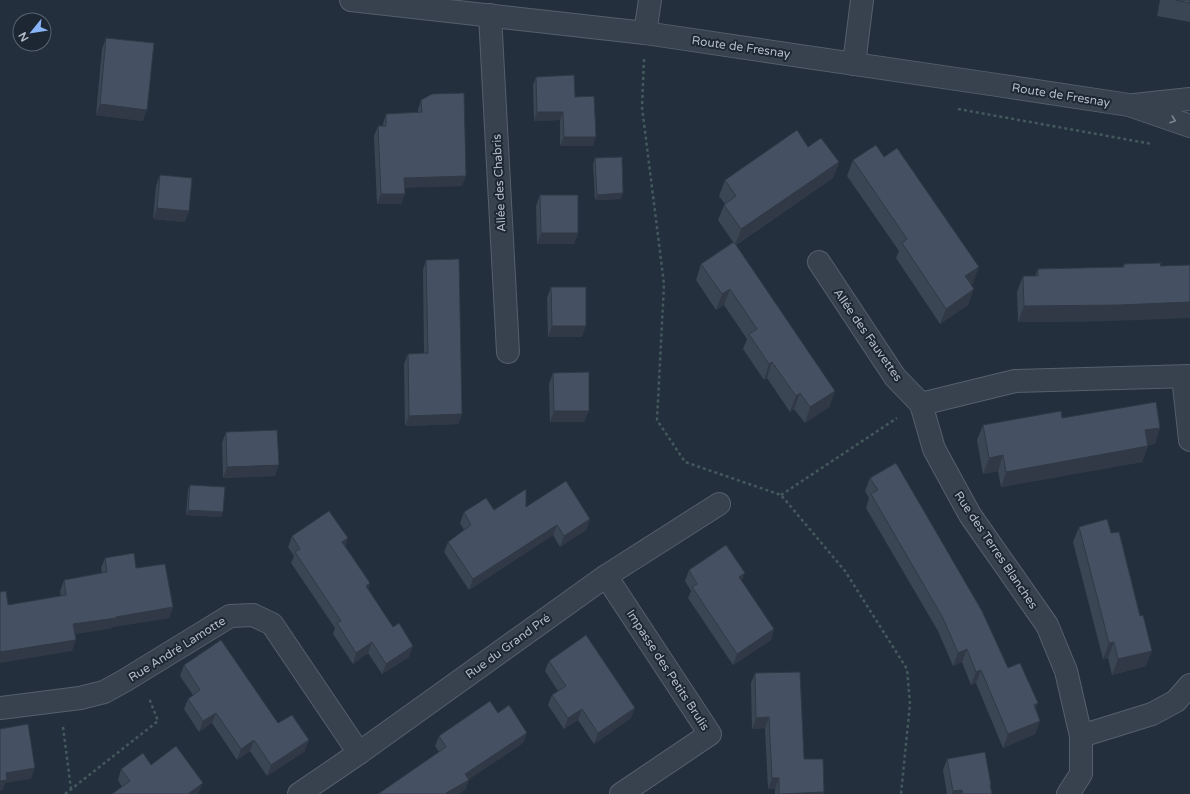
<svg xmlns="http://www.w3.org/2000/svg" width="1190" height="794" font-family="'Varela Round',sans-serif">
  <rect width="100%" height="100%" fill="#242f3e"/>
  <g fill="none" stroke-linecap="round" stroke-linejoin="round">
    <g stroke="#565f6c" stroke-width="24">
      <g id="minor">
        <path d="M351,0L645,33L997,85L1129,105L1190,126"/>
        <path d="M490,15L508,352"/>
        <path d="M645,33L650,0"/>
        <path d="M854,64L862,0"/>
        <path d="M1134,105L1190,99"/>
        <path d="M819,262L895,377L921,404"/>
        <path d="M1183,377L1190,440"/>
        <path d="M606,576L710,734L621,794"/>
        <path d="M0,708L80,698L104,692L124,681L230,616L253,615L272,624L359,753"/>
        <path d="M1081,736L1152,714L1176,701L1190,685"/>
        <path d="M299,794L359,753L606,576L719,504"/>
        <path d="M1068,794L1081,774V736L1066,671L1047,625L970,515L934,449L921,404L1015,381L1190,376"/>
      </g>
    </g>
    <g stroke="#44595c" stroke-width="2.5" stroke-dasharray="3 3" stroke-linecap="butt">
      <path d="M644,59L642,107L664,284L657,420L685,462L781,495L845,571L907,669L910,704L901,794"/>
      <path d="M958,109L1152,144"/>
      <path d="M781,495L897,418"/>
      <path d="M63,727L71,789"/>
      <path d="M65,794L158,721L149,698"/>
    </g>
    <use href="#minor" stroke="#38414e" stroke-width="22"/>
  </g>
  <g fill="#3b4654">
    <path d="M1160,0H1190V22L1157,16Z"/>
    <path d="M106,38L143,121L96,115L102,49Z"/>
    <path d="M536,77L575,97L593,146H560V120L534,121L533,85Z"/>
    <path d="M421,100L462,186L405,187L401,204H377L374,136L378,126H383V124L386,114L418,113V110Z"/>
    <path d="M808,147L839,162L833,178L736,245L835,391L829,407L805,423L794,409L790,412L767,378L764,380L743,349L747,339L724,305L716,310L696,280L701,264L733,242L718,220L724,205L725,204L719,196L725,180Z"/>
    <path d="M595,158L621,199L595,200L593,164Z"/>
    <path d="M853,160L973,283L971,284L968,305L940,324L896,258L899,251L847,176Z"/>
    <path d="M160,175L185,222L153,219L156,186Z"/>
    <path d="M540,195L578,233L574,244H537L536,206Z"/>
    <path d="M426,260L462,414L458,424L405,426L404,364L408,354L424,353L423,270Z"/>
    <path d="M1161,263L1113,321L1018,322L1017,292L1023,276H1035L1038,269L1123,267L1124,264Z"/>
    <path d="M551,287L582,337H548L547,298Z"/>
    <path d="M553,373L584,422H550L549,384Z"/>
    <path d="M1062,418L1155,444L1147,445L1148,446L1142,462L1001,487L998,471L983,474L977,440L983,425Z"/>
    <path d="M226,432L275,476L223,478L222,443Z"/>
    <path d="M870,478L1008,668L1035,709L1040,721L1035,734L1003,748L976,683L971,685L962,662L953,666L938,631L866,508L869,498L865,491Z"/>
    <path d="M190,485L221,517L186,515L188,490Z"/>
    <path d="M526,507L590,519L586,530L560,547L553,535L469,590L444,552L448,542L464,530L460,523L464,512Z"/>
    <path d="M1079,527L1146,666L1112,675L1108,658L1103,659L1073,542Z"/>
    <path d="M292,536L348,538L345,546L370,583L368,589L409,657L382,674L368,653L353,664L333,634L335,628L291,563L294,556L288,547Z"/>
    <path d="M105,558L136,568L173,607L169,618L112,627V628L75,634L72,651L60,591L64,580L102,573L101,568Z"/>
    <path d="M689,570L742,581L774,629L771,640L733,665L688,598L691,591L685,581Z"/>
    <path d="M549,661L631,718L594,744L578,720L564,729L548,705L552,695L558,691L545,671Z"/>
    <path d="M184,665L278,723L305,751L267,776L250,751L237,760L212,723L199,732L184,709L188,699L193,695L180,676Z"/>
    <path d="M755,673L804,759L824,792V794H775V789H768L765,728L752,729L751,683Z"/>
    <path d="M498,713L523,743L469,779L465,790L435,746L439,736Z"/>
    <path d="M947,759L991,787L992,794H947L943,770Z"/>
    <path d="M151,765L199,794H112L122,787L118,780L121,769Z"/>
  </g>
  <g fill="#303945">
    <path d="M100,104L147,110L143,121L96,115Z"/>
    <path d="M537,112H563L560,120L534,121Z"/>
    <path d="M564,137H596L593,146H560Z"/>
    <path d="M839,162L833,178L735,245L741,229Z"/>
    <path d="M466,176L462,186L401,188L404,178Z"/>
    <path d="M623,193L621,199L595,200L597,195Z"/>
    <path d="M381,194H405L401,204H377Z"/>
    <path d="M157,208L189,211L185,222L153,219Z"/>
    <path d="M541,233H578L574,244H537Z"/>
    <path d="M979,267L973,283L960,292L965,276Z"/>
    <path d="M730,289L724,305L716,310L722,294Z"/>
    <path d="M974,289L968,305L940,324L946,309Z"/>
    <path d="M1190,302V318L1113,321L1018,322L1024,306Z"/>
    <path d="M552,326H586L582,337H548Z"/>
    <path d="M772,362L767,378L764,380L769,364Z"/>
    <path d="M835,391L829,407L805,423L810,407Z"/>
    <path d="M800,393L794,409L790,412L796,396Z"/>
    <path d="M554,411H589L584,422H550Z"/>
    <path d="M462,414L458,424L405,426L409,416Z"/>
    <path d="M1160,428L1155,444L1139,446L1145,430Z"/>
    <path d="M1148,446L1142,462L1001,487L1006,472Z"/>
    <path d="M1003,455L998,471L983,474L989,458Z"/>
    <path d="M279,465L275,476L223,478L227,467Z"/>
    <path d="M188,510L223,512L221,517L186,515Z"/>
    <path d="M590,519L586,530L560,547L564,536Z"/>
    <path d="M557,525L553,535L469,590L473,579Z"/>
    <path d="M348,538L344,549L342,542Z"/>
    <path d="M745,573L741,584L739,577Z"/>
    <path d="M370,583L366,594V586Z"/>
    <path d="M173,607L169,618L112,627V628L69,635L73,624Z"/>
    <path d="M774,629L771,640L733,665L737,654Z"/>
    <path d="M76,640L72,651L0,663V652Z"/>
    <path d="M372,642L368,653L353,664L356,653Z"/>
    <path d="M1114,642L1108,658L1103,659L1109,643Z"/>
    <path d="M413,646L409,657L382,674L386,664Z"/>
    <path d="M967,649L962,662L953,666L958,653Z"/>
    <path d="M1152,651L1146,666L1112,675L1118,659Z"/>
    <path d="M981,670L976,683L971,685L976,672Z"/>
    <path d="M1038,703L1033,716L1034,705Z"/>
    <path d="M635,708L631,718L594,744L598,733Z"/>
    <path d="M582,709L578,720L564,729L568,718Z"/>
    <path d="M216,713L212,723L199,732L203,721Z"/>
    <path d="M769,717L765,728L752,729L756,718Z"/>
    <path d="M1040,721L1035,734L1003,748L1008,734Z"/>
    <path d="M527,733L523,743L462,784L469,780L465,790L459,794H446L465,774Z"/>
    <path d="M254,740L250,751L237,760L241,749Z"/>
    <path d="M309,740L305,751L267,776L271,765Z"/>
    <path d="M35,768L31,779L5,783L3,790L0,791V781L6,773Z"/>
    <path d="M772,778H779L775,789H768Z"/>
    <path d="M203,783L198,794H188Z"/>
    <path d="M962,790L961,794H952L953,791Z"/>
    <path d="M824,792V794H791Z"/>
  </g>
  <g fill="#455162" stroke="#303945">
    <path d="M1176,0H1190V3Z"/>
    <path d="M106,38L154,43L147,110L100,104Z"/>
    <path d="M574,75L575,97L594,96L596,137H564L563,112H537L536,77Z"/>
    <path d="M464,93L466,176L404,178L405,194H381L378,126H386V114L422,112L421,100L432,94Z"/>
    <path d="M797,130L808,147L821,138L839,162L741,229L724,205L736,196L725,180Z"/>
    <path d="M876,145L884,157L897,148L979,267L965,276L974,289L946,309L902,243L907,239L853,160Z"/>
    <path d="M622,157L623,193L597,195L595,158Z"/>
    <path d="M160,175L192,178L189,211L157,208Z"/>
    <path d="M540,195H578V233H541Z"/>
    <path d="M734,242L835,391L810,407L800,393L796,396L772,362L769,364L749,334L757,329L730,289L722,294L701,264Z"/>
    <path d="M459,259L462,414L409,416L408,354L428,353L426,260Z"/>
    <path d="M1161,263L1160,266L1190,265V302L1119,305L1024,306L1023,276H1038V269L1124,267V264Z"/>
    <path d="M551,287H586V326H552Z"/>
    <path d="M589,372V411H554L553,373Z"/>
    <path d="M1156,402L1160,428L1145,430L1148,446L1006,472L1003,455L989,458L983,425L1061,411L1062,418Z"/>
    <path d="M277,430L279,465L227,467L226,432Z"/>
    <path d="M896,463L982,611L1008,668L1020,663L1038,703L1034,705L1040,721L1008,734L981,670L976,672L967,649L958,653L943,618L871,494L878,490L870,478Z"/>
    <path d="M566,481L590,519L564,536L557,525L473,579L448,542L471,525L464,512L486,498L494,510L526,489V507Z"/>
    <path d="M190,485L225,487L223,512L188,510Z"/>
    <path d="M329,511L348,538L342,542L370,583L366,586L393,627L399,623L413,646L386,664L372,642L356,653L337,623L341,621L295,552L300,549L292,536Z"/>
    <path d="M1107,519L1111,533L1119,532L1140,616L1143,615L1152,651L1118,659L1114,642L1109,643L1079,527Z"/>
    <path d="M726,545L745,573L739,577L774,629L737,654L692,587L697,584L689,570Z"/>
    <path d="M134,553L136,568L165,564L173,607L116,617V618L73,624L76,640L0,652V592L6,591L8,605L66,595L64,580L107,572L105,558Z"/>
    <path d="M586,635L635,708L598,733L582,709L568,718L552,695L566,686L549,661Z"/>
    <path d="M221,640L278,723L292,715L309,740L271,765L254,740L241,749L216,713L203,721L188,699L200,690L184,665Z"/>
    <path d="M800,672L804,759H823L824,792L779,794V778H772L769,717L756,718L755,673Z"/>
    <path d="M490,701L498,713L509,705L527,733L465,774L469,780L446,793L447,794H378L446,747L439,736Z"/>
    <path d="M28,724L35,768L6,773L7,780L0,781V729Z"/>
    <path d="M176,746L203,783L188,794H112L130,781L121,769L143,753L151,765Z"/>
    <path d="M985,752L991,785H990L992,794H963L962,790L953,791L947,759Z"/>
  </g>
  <defs><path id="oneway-chevron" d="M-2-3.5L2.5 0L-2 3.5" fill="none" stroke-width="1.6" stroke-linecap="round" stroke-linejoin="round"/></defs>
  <use stroke="#7c8592" href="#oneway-chevron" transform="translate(1173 120) rotate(19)"/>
  <g text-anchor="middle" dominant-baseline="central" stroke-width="4" stroke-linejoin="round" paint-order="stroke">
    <g font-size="12" fill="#b4bcc9" stroke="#1d2633">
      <text transform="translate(741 47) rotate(8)">Route de Fresnay</text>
      <text transform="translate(1061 95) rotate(9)">Route de Fresnay</text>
      <text transform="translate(499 183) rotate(-93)">Allée des Chabris</text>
      <text transform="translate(868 335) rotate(55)">Allée des Fauvettes</text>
      <text transform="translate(996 550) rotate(56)">Rue des Terres Blanches</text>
      <text transform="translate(508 646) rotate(-36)">Rue du Grand Pré</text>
      <text transform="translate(177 649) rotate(-32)">Rue André Lamotte</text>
      <text transform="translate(668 670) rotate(57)">Impasse des Petits Brulis</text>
    </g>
  </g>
  <g transform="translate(32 32) rotate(240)"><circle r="19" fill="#1d2633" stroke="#59626f"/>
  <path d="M0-3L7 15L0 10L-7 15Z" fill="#8ab4f8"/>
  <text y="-6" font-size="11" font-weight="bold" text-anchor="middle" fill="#b4bcc9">N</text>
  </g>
</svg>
